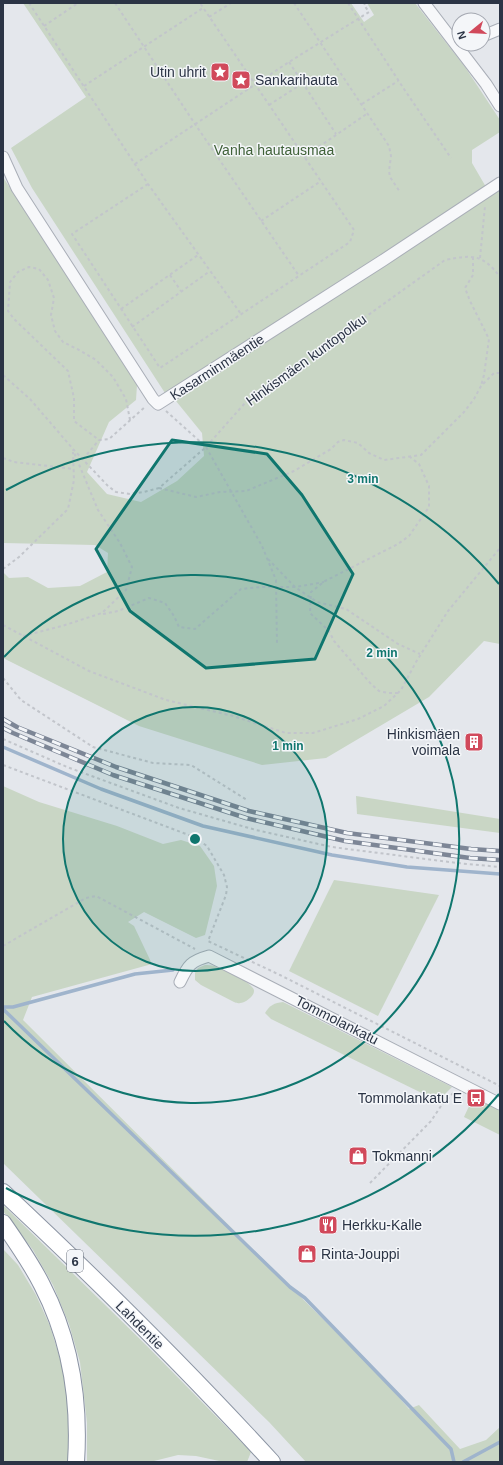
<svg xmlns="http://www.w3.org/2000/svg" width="503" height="1465" font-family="Arial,sans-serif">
  <rect width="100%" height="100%" fill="#e4e7ec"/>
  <g fill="#c9d6c5">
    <path d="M23,3H351L364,22L374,15L367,3H415L465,67L500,120V132L472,150V163L486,187L165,393L32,188L11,148L86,97Z"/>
    <path d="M3,177L137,385L136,400L109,422L87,472L107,494L141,502L177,481L204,456L202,433L176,401L500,189V644L484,641L429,697L326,758L262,765L139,726L3,658V572L9,578L28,577L48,588L80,586L107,572L108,553L95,545L3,543Z"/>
    <path d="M3,786L39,802L117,826L163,844L181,840L200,846L214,866L217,886L205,935L196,938L144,912L128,922L134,926L152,964L32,997L23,1020L383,1379L409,1409L419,1405L460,1449L486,1440L500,1427V1462H306L269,1422L3,1163Z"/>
    <path d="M356,796L500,819V833L357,814Z"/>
    <path d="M334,880L439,895L378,1016L289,971Z"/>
    <path d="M205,965C208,965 211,965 214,966C222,969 248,981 252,987C259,993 246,1003 240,1003C239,1004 234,1002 234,1002L201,985L195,980V973L198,968Z"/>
    <path d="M283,1002L452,1087L438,1101L271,1019L265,1013C270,1005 274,1003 283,1002Z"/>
    <path d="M481,1100L500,1111V1135L464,1117C469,1107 469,1102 481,1100Z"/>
    <path d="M3,1205L147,1346L251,1452L247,1462H224L196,1456L178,1455L150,1462H87V1423L80,1362L69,1324L53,1285L33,1250L3,1211Z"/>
    <path d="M3,1249L18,1265L36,1295L50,1326L60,1359L66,1383L71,1423L70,1462H3Z"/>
  </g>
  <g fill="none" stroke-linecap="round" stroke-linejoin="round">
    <g stroke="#9fb4cc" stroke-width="3.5">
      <path d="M3,747L101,789L203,826L332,855L407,867L500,874"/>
      <path d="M3,1007H13L135,974L173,970"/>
      <path d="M3,1009L290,1287L305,1298L451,1449L454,1462"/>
      <path d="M463,1462L500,1442"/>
    </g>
    <g stroke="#a9aeb7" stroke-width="13">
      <g id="minor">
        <path d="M424,3L486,84L500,106"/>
        <path d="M483,36L500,29"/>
        <path d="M3,157L17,188L153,399L158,404L382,261L500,183"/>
        <path d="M180,982C188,965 191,961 209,956L500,1104"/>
      </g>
    </g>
    <g stroke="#8b94a3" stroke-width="18">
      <g id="highway">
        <path d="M3,1192C96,1279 186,1368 272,1462"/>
        <path d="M3,1223C17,1243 31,1263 42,1285C70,1339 80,1401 76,1462"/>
      </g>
    </g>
    <g stroke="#c2c5cb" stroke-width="2" stroke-dasharray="3 3" stroke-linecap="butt">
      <path d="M29,3L148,184L241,314"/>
      <path d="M115,3L195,124L299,276"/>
      <path d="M294,3L389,146L391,156L389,171L390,177L400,192"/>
      <path d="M348,3L404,89L451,158"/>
      <path d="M209,17L231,3"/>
      <path d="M44,26L78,3"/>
      <path d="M289,62L336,134"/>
      <path d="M84,86L203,8"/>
      <path d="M362,104L398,81"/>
      <path d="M269,105L303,83"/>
      <path d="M304,157L368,113"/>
      <path d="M135,164L289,62L369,12L364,5L365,3"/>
      <path d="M148,184L72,234L160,368L350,242L354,230L200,3"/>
      <path d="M261,221L321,181"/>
      <path d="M473,257V275L465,288L470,301L489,339L484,375L481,386"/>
      <path d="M480,258L485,206"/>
      <path d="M170,275L181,291"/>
      <path d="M121,309L198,255"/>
      <path d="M132,327L210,271"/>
      <path d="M3,375L30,399L73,449L108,486L116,492L130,494L144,492L159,488L206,447L245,403L445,260C472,255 482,253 500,277"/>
      <path d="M166,411L206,447L262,546L276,580L277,645"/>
      <path d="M130,420L126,399L113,377L96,360L79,350L63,342L55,331L51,315L54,298L48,280L39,269L29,267L18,272L10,282L8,311L14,319L68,371L74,398V421L99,440L109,439L146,406"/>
      <path d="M3,458L14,462L74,469"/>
      <path d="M83,459L99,440"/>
      <path d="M159,488L196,497L220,492L246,491L294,471L331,449L338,442L344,440L358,443L369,453L384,460L421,455L464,412L474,399L481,386L494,373H500"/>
      <path d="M268,559L295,587L317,602L346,609L398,644L420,654"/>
      <path d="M3,569L19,557L68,509L74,480L73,452"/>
      <path d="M103,614L118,611L149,598L165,603L174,616L179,627L195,629L241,589L261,587H295L324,582"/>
      <path d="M3,625L89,671L166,700L233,716L286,733H313L358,719L384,706L401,690L416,662L448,611L500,548"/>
      <path d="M23,636L62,626L102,613L126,590L132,567L120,543L98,510L73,450"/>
      <path d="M3,678L21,700L93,747L153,763L191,765L247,800"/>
      <path d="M398,693H388L379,691L371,684L334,641L329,631L310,613L311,592L325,581L398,544L409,536L429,507V486L419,464L410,457"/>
      <path d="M3,739L67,767L179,808L256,830L332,847L457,863L500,867"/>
      <path d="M3,765L194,837L207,846L224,875L227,887L226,895L208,941L280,975L500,1086"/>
      <path d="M3,946L86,898L96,896L195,949"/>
      <path d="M370,1183L431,1121L441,1106L454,1092"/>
    </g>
    <use href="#minor" stroke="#f7f8fa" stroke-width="11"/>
    <use href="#highway" stroke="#fff" stroke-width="16"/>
    <g stroke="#7d8696" stroke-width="4.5">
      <g id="rail">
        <path d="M3,719L17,727L116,767L249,811L347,833L471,849L500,851"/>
        <path d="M3,728L13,733L113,775L246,818L345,841L470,858L500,860"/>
      </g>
    </g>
    <use href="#rail" stroke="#f4f6f9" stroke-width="3" stroke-dasharray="9" stroke-linecap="butt"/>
  </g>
  <path fill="#0f766e" fill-opacity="0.2" stroke="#0f766e" stroke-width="3" stroke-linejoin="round" d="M172,440L267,454L302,495L353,574L315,659L206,668L130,611L96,549Z"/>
  <circle cx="195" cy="839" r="132" fill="#0f766e" fill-opacity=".12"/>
  <g fill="none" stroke="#0f766e" stroke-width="2">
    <circle cx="195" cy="839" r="132"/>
    <path d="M4 657A264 264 0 1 1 4 1021"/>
    <path d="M499 1094A397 397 0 0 1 6 1188M6 490A397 397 0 0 1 499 584"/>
  </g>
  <defs>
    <g id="sight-square" transform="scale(1)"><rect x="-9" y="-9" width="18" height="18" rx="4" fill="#d1495b" stroke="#f4f6f9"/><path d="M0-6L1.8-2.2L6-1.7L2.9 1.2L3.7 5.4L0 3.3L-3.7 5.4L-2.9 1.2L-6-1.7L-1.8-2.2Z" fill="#fff"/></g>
    <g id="building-square" transform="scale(1)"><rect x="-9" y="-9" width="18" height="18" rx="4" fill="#d1495b" stroke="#f4f6f9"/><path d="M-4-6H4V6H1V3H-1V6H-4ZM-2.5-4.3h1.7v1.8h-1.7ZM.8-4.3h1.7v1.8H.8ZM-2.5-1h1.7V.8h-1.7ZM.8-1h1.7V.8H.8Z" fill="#fff"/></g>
    <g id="bus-square" transform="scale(1)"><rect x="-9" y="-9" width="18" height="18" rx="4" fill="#d1495b" stroke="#f4f6f9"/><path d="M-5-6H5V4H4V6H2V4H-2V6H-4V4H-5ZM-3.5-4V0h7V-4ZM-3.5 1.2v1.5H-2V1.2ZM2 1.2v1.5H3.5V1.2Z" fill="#fff"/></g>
    <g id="shop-square" transform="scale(1)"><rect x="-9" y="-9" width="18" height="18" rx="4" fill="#d1495b" stroke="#f4f6f9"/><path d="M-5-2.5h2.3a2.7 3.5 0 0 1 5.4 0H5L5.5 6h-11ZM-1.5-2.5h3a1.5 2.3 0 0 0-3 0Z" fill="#fff"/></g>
    <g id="restaurant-square" transform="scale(1)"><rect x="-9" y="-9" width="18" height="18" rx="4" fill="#d1495b" stroke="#f4f6f9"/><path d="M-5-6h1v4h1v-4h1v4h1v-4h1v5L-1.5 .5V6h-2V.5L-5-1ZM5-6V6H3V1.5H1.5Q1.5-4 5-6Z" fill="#fff"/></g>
  </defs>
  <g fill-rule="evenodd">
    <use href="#sight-square" x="220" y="72"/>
    <use href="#sight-square" x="241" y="80"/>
    <use href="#building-square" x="474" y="742"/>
    <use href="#bus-square" x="476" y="1098"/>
    <use href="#shop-square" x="358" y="1156"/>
    <use href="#restaurant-square" x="328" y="1225"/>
    <use href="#shop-square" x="307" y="1254"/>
  </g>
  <g text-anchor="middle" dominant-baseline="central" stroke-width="3" stroke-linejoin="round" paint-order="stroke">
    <rect fill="#f4f6f9" stroke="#676e7b" stroke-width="1" x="67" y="1250" width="16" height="22" rx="3"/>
    <g font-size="13" font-weight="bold" fill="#2b3445">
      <text x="75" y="1261">6</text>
    </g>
    <g font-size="14" fill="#2b3445" stroke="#f4f6f9" text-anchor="start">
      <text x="206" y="72" text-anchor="end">Utin uhrit</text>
      <text x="255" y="80">Sankarihauta</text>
      <text x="460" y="734" text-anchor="end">Hinkismäen<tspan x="460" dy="16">voimala</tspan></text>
      <text x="462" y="1098" text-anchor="end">Tommolankatu E</text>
      <text x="372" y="1156">Tokmanni</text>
      <text x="342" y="1225">Herkku-Kalle</text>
      <text x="321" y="1254">Rinta-Jouppi</text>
    </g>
    <g font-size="14" fill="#3f6138" stroke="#f4f6f9">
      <text x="274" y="150">Vanha hautausmaa</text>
    </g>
    <g font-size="14" fill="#2b3445" stroke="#f4f6f9">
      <text transform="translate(306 360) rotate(-36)">Hinkismäen kuntopolku</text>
      <text transform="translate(217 367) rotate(-33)">Kasarminmäentie</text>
      <text transform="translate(337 1020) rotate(27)">Tommolankatu</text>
      <text transform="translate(140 1325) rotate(45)">Lahdentie</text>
    </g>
  </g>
  <circle cx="195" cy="839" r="6" fill="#0f766e" stroke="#f4f6f9" stroke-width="2"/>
  <g font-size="12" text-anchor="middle" font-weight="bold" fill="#0f766e" stroke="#f4f6f9" stroke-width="3" stroke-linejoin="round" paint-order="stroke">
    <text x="363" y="483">3 min</text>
    <text x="382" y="657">2 min</text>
    <text x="288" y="750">1 min</text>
  </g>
  <rect width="503" height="1465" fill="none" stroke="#2b3445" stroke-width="8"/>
  <g transform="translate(471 32) rotate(252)"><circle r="19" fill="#f4f6f9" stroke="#a4a8b1"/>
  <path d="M0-3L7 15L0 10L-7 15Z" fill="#d1495b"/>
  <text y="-6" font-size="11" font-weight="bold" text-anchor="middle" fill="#2b3445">N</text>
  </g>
</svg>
